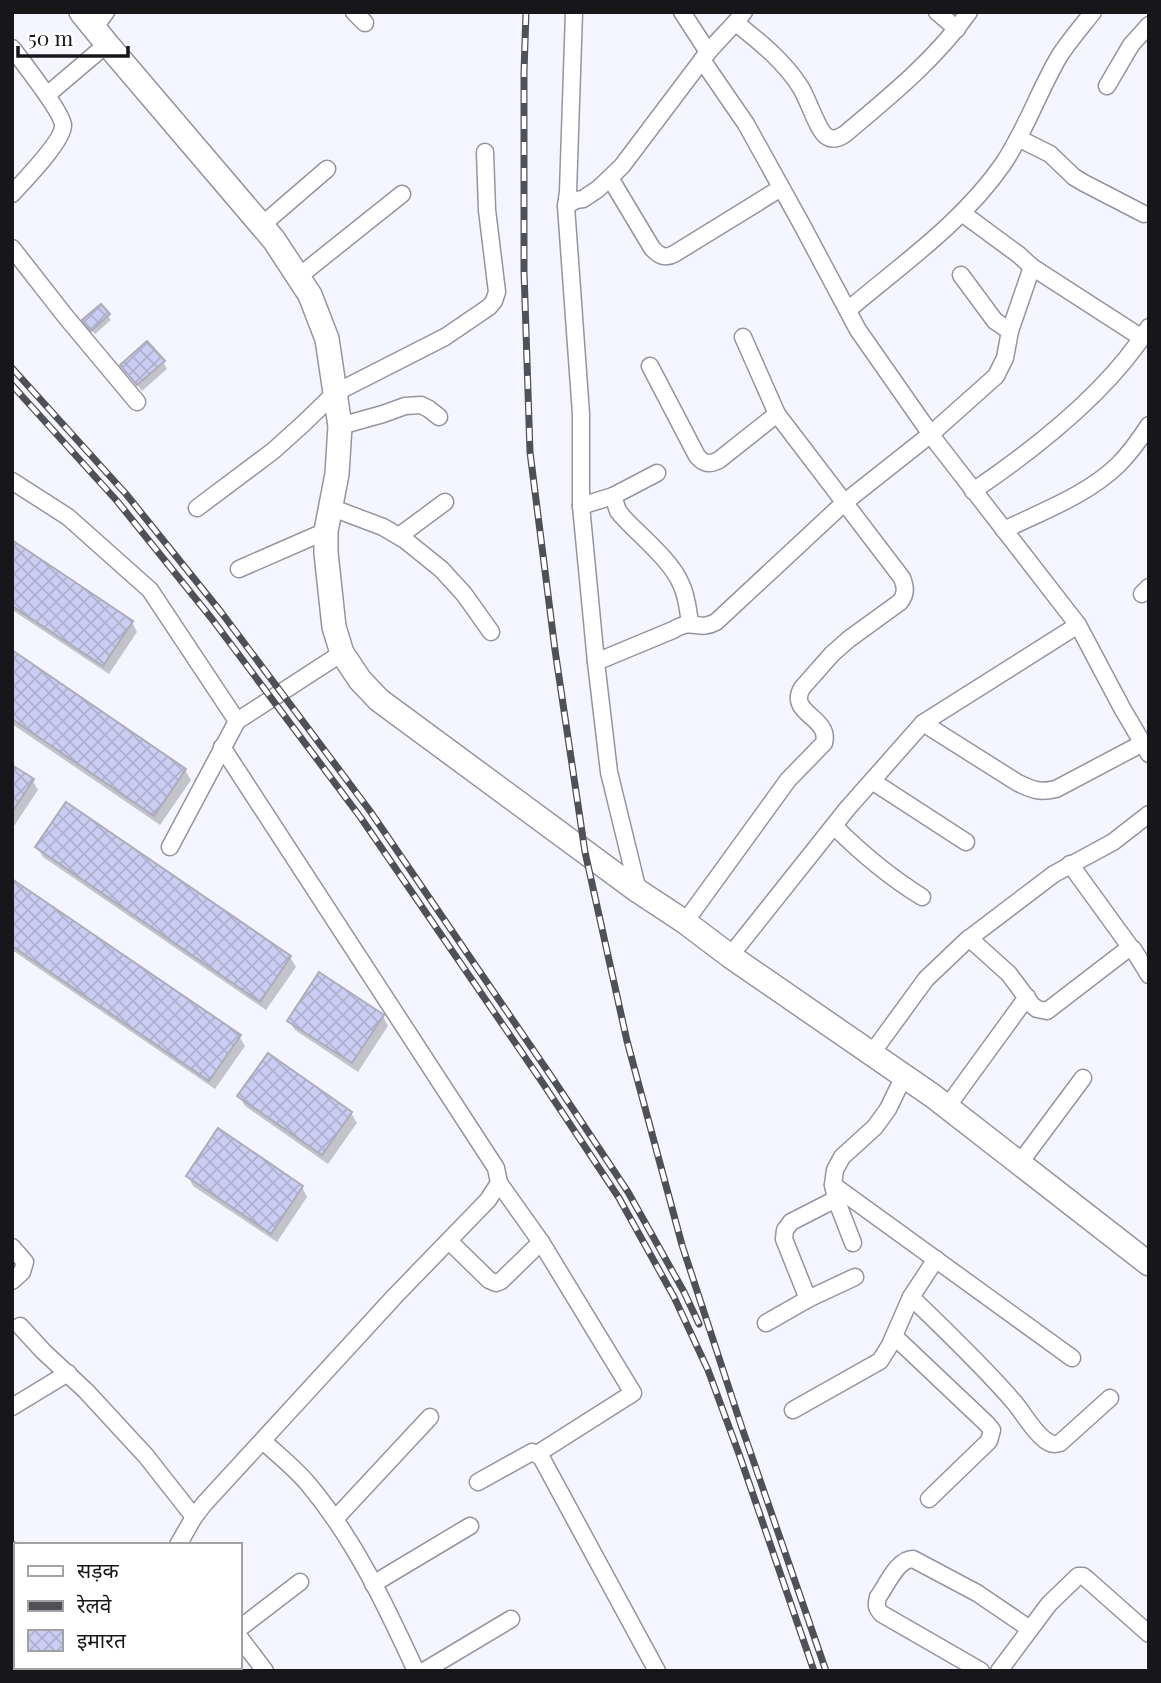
<svg xmlns="http://www.w3.org/2000/svg" width="1161" height="1683" font-family="'Playfair Display','Noto Sans Devanagari',serif">
  <defs>
    <pattern id="building-cross-hatch" width="8" height="8" patternUnits="userSpaceOnUse" patternTransform="scale(1.75)"><rect width="8" height="8" fill="#cbcef3"/><path d="M0 0l8 8M0 8l8-8" fill="none" stroke="#aeb0d0"/></pattern>
  </defs>
  <rect width="100%" height="100%" fill="#f4f5fe"/>
  <g fill="#0003">
    <path d="M101,306L111,320L95,334L87,325Z"/>
    <path d="M163,362L167,369L142,391L122,366Z"/>
    <path d="M12,543L132,622L137,632L109,674L12,610Z"/>
    <path d="M12,652L185,770L191,780L160,825L12,724Z"/>
    <path d="M12,767L33,781L38,790L12,829Z"/>
    <path d="M37,847L290,957L296,967L266,1010L43,857Z"/>
    <path d="M12,881L239,1036L245,1046L215,1089L12,950Z"/>
    <path d="M383,1016L388,1026L358,1072L295,1030L289,1021Z"/>
    <path d="M240,1097L351,1113L357,1123L328,1164L245,1106Z"/>
    <path d="M188,1176L302,1187L307,1197L277,1242L193,1186Z"/>
  </g>
  <g fill="url(#building-cross-hatch)" stroke="#acadb8" stroke-width="2">
    <path d="M101,304L110,314L91,331L82,320Z"/>
    <path d="M147,341L165,361L137,385L120,365Z"/>
    <path d="M12,540L133,621L103,666L12,606Z"/>
    <path d="M12,650L186,769L154,816L12,719Z"/>
    <path d="M12,765L34,779L12,812Z"/>
    <path d="M66,802L291,956L260,1002L35,847Z"/>
    <path d="M12,879L241,1035L209,1081L12,946Z"/>
    <path d="M319,972L384,1015L352,1063L287,1021Z"/>
    <path d="M268,1053L352,1112L322,1155L237,1096Z"/>
    <path d="M218,1128L303,1186L271,1234L186,1176Z"/>
  </g>
  <g fill="none" stroke-linecap="round" stroke-linejoin="round">
    <g stroke="#9495a0" stroke-width="19">
      <g id="street">
        <path d="M354,12L365,23"/>
        <path d="M574,12L568,192L566,206L576,200L583,199L598,189L622,166L702,60"/>
        <path d="M682,12L708,52"/>
        <path d="M937,12L957,29"/>
        <path d="M736,23C760,42 785,62 801,88C808,99 817,129 826,136C833,141 839,138 845,134C889,97 935,60 969,12"/>
        <path d="M94,28L106,12"/>
        <path d="M12,48C22,61 62,112 63,125C64,140 23,182 12,194"/>
        <path d="M1107,86L1131,45L1149,25"/>
        <path d="M47,95L107,44"/>
        <path d="M1018,138L1050,154L1074,177L1084,183L1144,214"/>
        <path d="M610,178L652,248C659,256 665,259 674,254L781,188"/>
        <path d="M566,206L581,414V506L596,662L609,772L638,891"/>
        <path d="M262,225L327,169"/>
        <path d="M12,248L66,317L137,402"/>
        <path d="M1032,267L1142,338"/>
        <path d="M961,275L995,321L1010,331"/>
        <path d="M298,277L402,194"/>
        <path d="M848,310C901,265 963,222 1003,164C1026,130 1039,90 1060,55C1070,40 1082,26 1093,12"/>
        <path d="M650,366L697,456C704,464 709,465 719,460L777,414"/>
        <path d="M340,426L383,414L405,406L421,405L429,409L439,417"/>
        <path d="M12,481L68,517L150,590L237,721"/>
        <path d="M973,491C1035,449 1109,391 1149,327"/>
        <path d="M613,496L618,511L622,516C640,536 671,560 681,584C687,596 688,610 690,623"/>
        <path d="M581,506L613,496L657,473"/>
        <path d="M330,507L383,527L405,540L441,569L464,594L491,632"/>
        <path d="M197,508L273,451L303,424L335,393L445,337L489,307L494,301L497,292L487,210L485,152"/>
        <path d="M1004,530C1043,511 1087,495 1118,465C1130,453 1140,439 1149,425"/>
        <path d="M399,536L445,502"/>
        <path d="M239,569L326,531"/>
        <path d="M1142,594L1149,587"/>
        <path d="M1078,625L1122,708L1149,754"/>
        <path d="M596,662L673,630C694,617 697,632 716,622L845,502L931,434L996,376L1005,358L1010,331L1032,267L1019,255L962,213"/>
        <path d="M923,723L1018,783C1033,790 1039,793 1056,789L1143,743"/>
        <path d="M872,781L966,842"/>
        <path d="M834,826C862,854 888,876 922,897"/>
        <path d="M170,847L237,721L342,653"/>
        <path d="M1070,864L1131,948"/>
        <path d="M685,922L788,780L824,743C831,717 787,714 802,688L832,654L849,639L900,602C906,594 906,588 902,578L777,414L743,337"/>
        <path d="M969,938L1009,974L1032,1005L1037,1009L1047,1011L1129,948L1133,949L1149,975"/>
        <path d="M730,956L847,809L923,723L1078,625L937,443L858,330L802,225L746,124L702,60C714,43 731,29 744,12"/>
        <path d="M872,1053L926,979L967,940L1054,874L1113,842L1149,814"/>
        <path d="M947,1107L1027,997"/>
        <path d="M1019,1164L1083,1078"/>
        <path d="M499,1183L541,1242L633,1393L537,1454"/>
        <path d="M833,1185L1072,1358"/>
        <path d="M449,1241L489,1280L496,1283L501,1281L541,1242"/>
        <path d="M853,1243L836,1199L833,1185L835,1170L842,1157L875,1127L888,1109L904,1076"/>
        <path d="M12,1247L25,1262L22,1272L12,1281"/>
        <path d="M911,1297C946,1331 982,1365 1014,1402C1024,1414 1033,1431 1045,1440C1051,1444 1054,1445 1060,1443L1110,1398"/>
        <path d="M808,1299L784,1239L785,1230L791,1222L836,1199"/>
        <path d="M766,1323L808,1299L855,1277"/>
        <path d="M20,1326L43,1351L86,1391L146,1456L194,1517"/>
        <path d="M894,1336L987,1424L992,1430L989,1441L929,1499"/>
        <path d="M12,1407L68,1373"/>
        <path d="M793,1410L880,1361L890,1345L911,1297L936,1259"/>
        <path d="M263,1441C278,1455 296,1469 309,1485C355,1540 386,1606 416,1671"/>
        <path d="M478,1482L532,1452L541,1457L657,1671"/>
        <path d="M335,1519L430,1417"/>
        <path d="M178,1545L194,1517L204,1504L395,1296L488,1200L499,1183L496,1168L222,747"/>
        <path d="M12,1550L16,1556"/>
        <path d="M373,1584L470,1526"/>
        <path d="M240,1628L300,1582"/>
        <path d="M240,1638L265,1671"/>
        <path d="M89,1671L90,1667"/>
        <path d="M186,1671L191,1667"/>
        <path d="M424,1671L511,1619"/>
        <path d="M981,1671L882,1614C876,1608 876,1605 878,1597C887,1585 897,1559 913,1559L977,1593L1030,1629"/>
        <path d="M999,1671L1049,1604L1078,1576H1083L1088,1580L1149,1634"/>
      </g>
    </g>
    <g stroke="#9495a0" stroke-width="26">
      <path id="secondary" d="M81,12L107,44L274,240L310,295L327,339L340,426L337,474L326,531V553L334,627L342,653L360,680L379,700L638,891L685,922L730,956L933,1096L1149,1264"/>
    </g>
    <use href="#street" stroke="#fff" stroke-width="16"/>
    <use href="#secondary" stroke="#fff" stroke-width="23"/>
    <g stroke="#505156" stroke-width="7">
      <g id="rail">
        <path d="M526,12L524,72V271L530,452L555,650L585,852L627,1041L682,1245L742,1428L826,1671"/>
        <path d="M12,368L126,494L221,612L370,811L551,1076L628,1192L684,1292L699,1324"/>
        <path d="M12,385L117,501L212,619L361,818L542,1082L619,1198L674,1297L708,1370L739,1454L814,1671"/>
      </g>
    </g>
    <use href="#rail" stroke="#fff" stroke-width="4.5" stroke-dasharray="13" stroke-linecap="butt"/>
  </g>
  <rect width="1161" height="1683" fill="none" stroke="#17171b" stroke-width="28"/>
  <rect x="14" y="1543" width="228" height="126" fill="#ffffff" stroke="#a2a2a4" stroke-width="2"/>
  <rect x="28" y="1566" width="35" height="10" fill="#ffffff" stroke="#a2a2a4" stroke-width="2"/>
  <text x="77" y="1578" font-size="21" fill="#17171b">सड़क</text>
  <rect x="28" y="1601" width="35" height="10" fill="#505156" stroke="#a2a2a4" stroke-width="2"/>
  <text x="77" y="1613" font-size="21" fill="#17171b">रेलवे</text>
  <rect x="28" y="1630" width="35" height="21" fill="url(#building-cross-hatch)" stroke="#a2a2a4" stroke-width="2"/>
  <text x="77" y="1648" font-size="21" fill="#17171b">इमारत</text>
  <path d="M18 46v10h110v-10" fill="none" stroke="#17171b" stroke-width="3.5"/>
  <text x="28" y="46" font-size="21" fill="#17171b" stroke="#ffffff" stroke-width="5" paint-order="stroke">50 m</text>
</svg>
